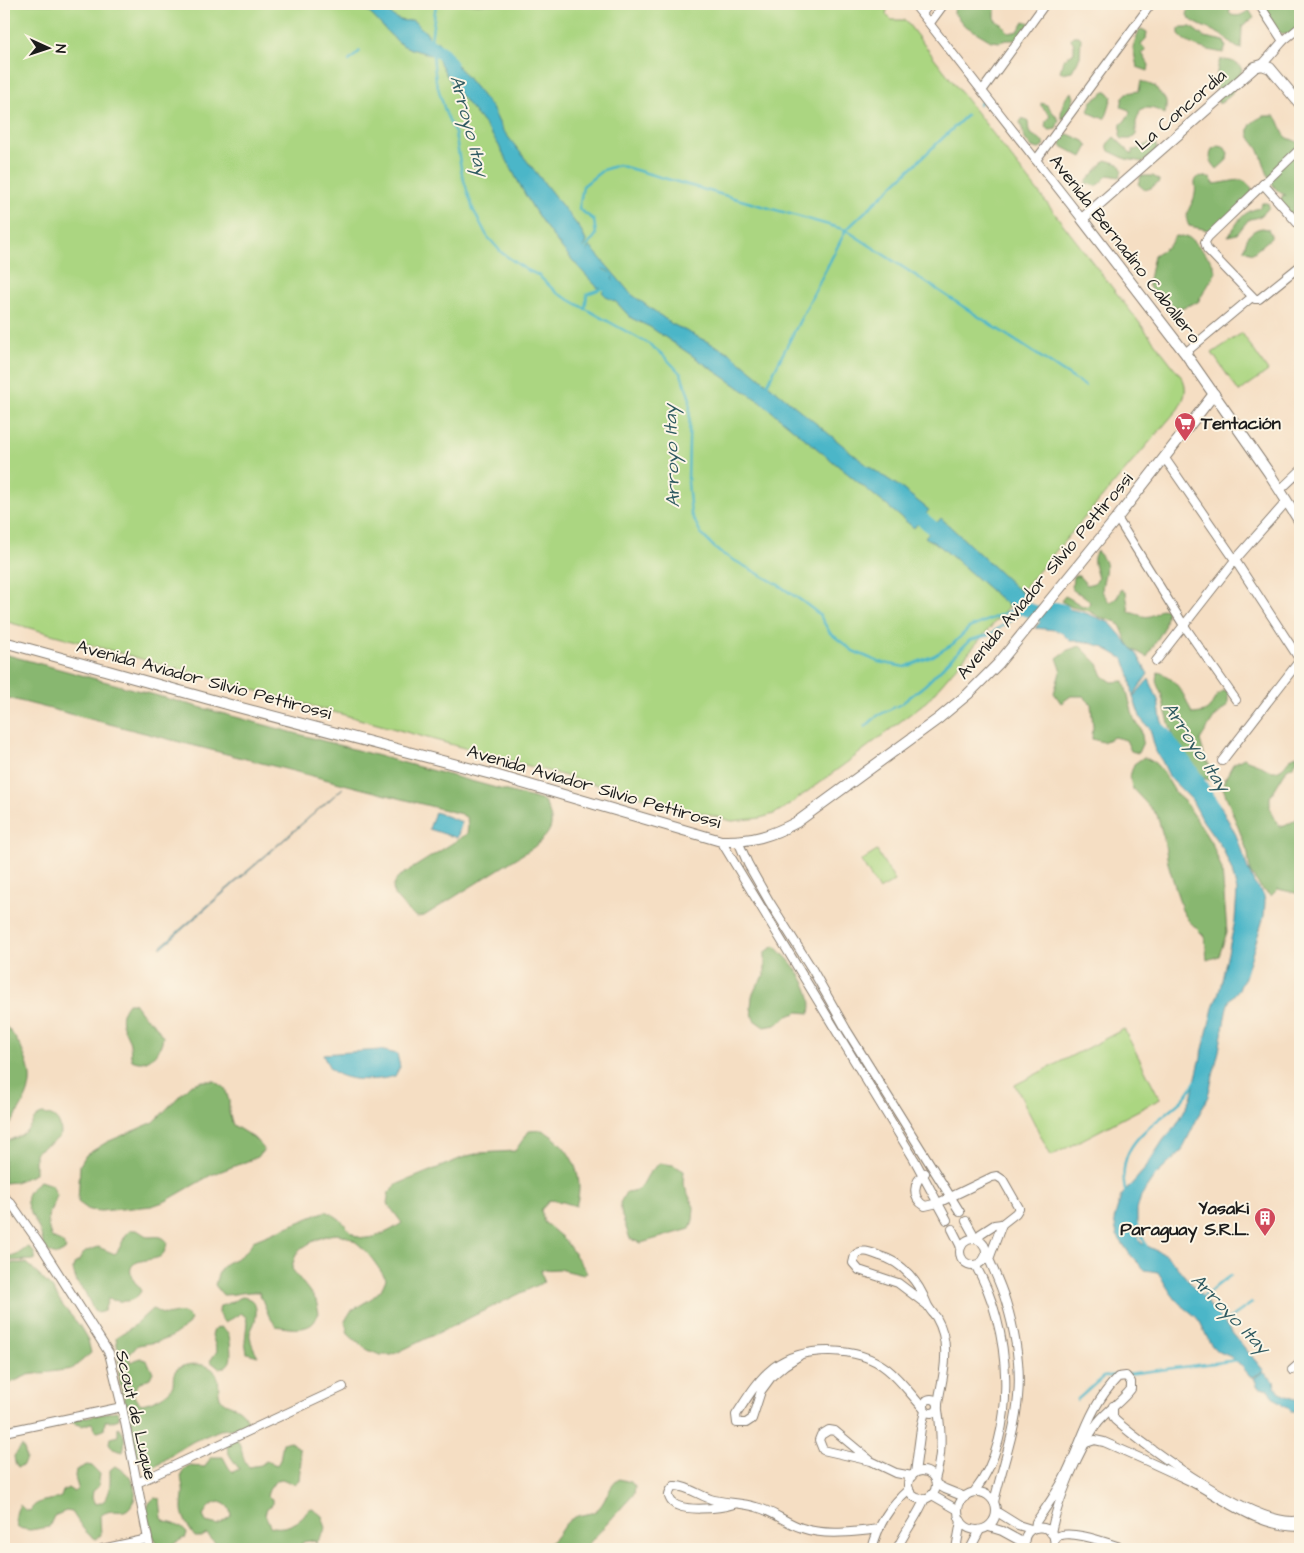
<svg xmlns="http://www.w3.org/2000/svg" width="1304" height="1553" font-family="'Architects Daughter',sans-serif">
  <rect width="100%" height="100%" fill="#fcf5e5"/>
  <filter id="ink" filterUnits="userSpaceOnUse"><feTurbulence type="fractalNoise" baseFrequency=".02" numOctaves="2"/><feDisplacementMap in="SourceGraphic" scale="10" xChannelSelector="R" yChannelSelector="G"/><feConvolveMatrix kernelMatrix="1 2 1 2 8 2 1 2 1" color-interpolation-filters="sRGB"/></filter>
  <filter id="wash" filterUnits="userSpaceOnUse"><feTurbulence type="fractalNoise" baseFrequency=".0096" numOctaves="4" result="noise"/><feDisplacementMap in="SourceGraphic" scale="20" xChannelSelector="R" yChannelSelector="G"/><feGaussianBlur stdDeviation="1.12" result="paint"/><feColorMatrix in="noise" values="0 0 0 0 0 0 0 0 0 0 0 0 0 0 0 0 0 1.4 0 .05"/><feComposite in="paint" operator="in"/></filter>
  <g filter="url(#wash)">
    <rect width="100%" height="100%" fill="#f5dec3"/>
    <g fill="#abd681" stroke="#64794e">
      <path d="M4,4H888L886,15L892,20H905L1183,379C1188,391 1184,399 1178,409L927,701L853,758L789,805L774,814L760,818L732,821L656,801L4,621Z"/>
      <path d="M1242,333L1268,371L1239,392L1212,353Z"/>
      <path d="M877,851L895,881L879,890L861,861Z"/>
      <path d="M1124,1029L1160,1099L1051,1156L1015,1085Z"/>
    </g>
    <g fill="#88b76f" stroke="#526a46" fill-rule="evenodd">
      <path d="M955,4H995V20L1003,25L1009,33L1018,31L1024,21L1030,23L1022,40H1006L1000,42L991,41L964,25L954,13Z"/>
      <path d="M1190,4H1232L1229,12L1231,15C1240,17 1242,15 1249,10L1254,18L1243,25L1242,28L1241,49C1233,47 1229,39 1221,35C1212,29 1191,24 1187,15Z"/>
      <path d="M1261,4H1300V29L1295,36C1278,35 1258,23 1261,4Z"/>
      <path d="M1182,27H1191L1204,37L1224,41L1226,47L1223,53C1209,50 1189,47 1179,35V29Z"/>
      <path d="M1142,29L1147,32L1146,39L1141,44L1145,49V52L1142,53L1149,65L1148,71L1137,67L1133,48L1139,30Z"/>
      <path d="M1073,36H1079L1081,38L1080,57L1072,71L1062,73L1060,72L1063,60L1074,52V44L1071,39Z"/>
      <path d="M1220,60C1229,60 1238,61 1242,70L1231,95L1221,103H1218C1216,90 1215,71 1220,60Z"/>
      <path d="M1141,81L1156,87C1162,100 1169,95 1165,114C1157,110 1151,106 1141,109L1136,122V135L1131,139H1122L1120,136L1121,124L1124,122L1130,113L1129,110L1121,107L1123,97L1127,93L1139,91Z"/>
      <path d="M1072,92L1074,98L1069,114L1064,119L1061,118C1061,108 1063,98 1072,92Z"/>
      <path d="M1105,92H1108L1112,97C1109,105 1109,113 1104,119L1090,113L1088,110L1092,101Z"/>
      <path d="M1041,103L1047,105L1059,120L1056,129L1050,130L1045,127L1046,121L1048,120L1050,115L1041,106Z"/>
      <path d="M1263,116H1275C1282,122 1280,133 1288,138C1292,140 1296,141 1300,143V187L1296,192L1293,212L1288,215L1282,213L1279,208L1282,196L1286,195C1269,191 1266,165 1260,153C1257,143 1247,140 1249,129C1251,121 1257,120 1263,116Z"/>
      <path d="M1023,118L1028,122L1029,132C1034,137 1042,139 1045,146L1039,149L1031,147L1025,139L1020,122Z"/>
      <path d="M1068,134L1084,141L1088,146L1082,157L1061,146L1062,138Z"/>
      <path d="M1114,137L1133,155V150C1142,150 1146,141 1156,143L1157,152L1143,162L1126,159L1109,151L1107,145L1108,143Z"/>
      <path d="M1218,146L1224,147L1228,153L1227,160L1217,169C1211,162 1208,158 1212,149Z"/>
      <path d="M1106,160L1119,164L1122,170L1120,177L1108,175L1097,186L1085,183Z"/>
      <path d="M1141,176H1153L1159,180V182L1151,188L1145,190L1138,184Z"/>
      <path d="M1199,176L1211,178L1213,184C1219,184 1239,179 1242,180C1245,181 1249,185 1252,188L1251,202L1220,227L1208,230L1189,226C1182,213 1193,206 1195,194C1196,190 1195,185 1195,181Z"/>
      <path d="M1262,203H1268L1269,207C1263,215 1260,218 1249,219L1237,234L1228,236C1239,223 1239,213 1259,208Z"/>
      <path d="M1262,228L1268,229L1271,235V238L1253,253L1244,250C1246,238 1250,230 1262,228Z"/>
      <path d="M1175,236L1188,237L1193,241L1211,260L1216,272L1198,302L1180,308L1156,301L1148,284L1154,255L1169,246Z"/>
      <path d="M1097,551C1112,566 1103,573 1102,591L1109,602C1116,600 1118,597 1121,589L1126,593L1129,612C1145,616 1147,621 1161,609L1167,610L1164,628L1147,657L1134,650L1128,644L1121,627L1117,622L1099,617L1089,611L1071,607L1061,601L1065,596C1073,599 1078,605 1086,607L1090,603C1086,594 1078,595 1072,589L1073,576H1079L1087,585L1094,583L1098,579C1096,568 1090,560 1097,551Z"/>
      <path d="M1080,646L1098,664L1103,676L1112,682L1124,681L1134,719L1141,729L1143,742L1138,753L1131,751L1126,740L1114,737L1103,742L1092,739L1093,727L1091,704L1083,696H1071L1061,703L1054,693L1061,669L1057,658L1068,650Z"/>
      <path d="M4,654L544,801C556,824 553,831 534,847L424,916L417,917L410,913L394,895L393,887L397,878L467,834L468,826L467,818L461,814L4,697Z"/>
      <path d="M1158,672C1176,677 1186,697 1192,714C1216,713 1207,703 1222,691H1228V705L1214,718L1200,740L1205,758L1215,774L1214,780C1183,782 1168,721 1162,697C1160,687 1153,683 1158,672Z"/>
      <path d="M1297,755V761L1293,766L1287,769L1270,797V809L1279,826H1285L1300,817V894L1278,889L1271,896L1261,888L1250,872L1248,853L1223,788L1224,781L1233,764L1244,758C1248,761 1251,761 1255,763C1265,766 1271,776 1282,768C1288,763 1289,757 1297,755Z"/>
      <path d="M1144,757L1155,763L1163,772L1177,795L1187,804L1213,846L1222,870L1227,932L1219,956L1207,960L1205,937L1188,920L1182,910L1168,863L1164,839L1157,815L1132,788L1130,776L1134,764Z"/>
      <path d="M775,946C791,961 816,989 810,1013L798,1012L786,1017L776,1025L764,1027L754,1020L751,1008L752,996L757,985L765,976V952Z"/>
      <path d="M128,1003H134L142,1014L156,1026L163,1037C161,1051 148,1068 132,1060C130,1055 131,1050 130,1044C126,1027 114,1022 128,1003Z"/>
      <path d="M4,1025C17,1035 32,1066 30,1083C29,1094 23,1104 18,1112C14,1120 11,1125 4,1130Z"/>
      <path d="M203,1081H215L225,1088L229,1101V1113L233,1125L254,1138L264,1149L258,1157L211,1175L166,1201L152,1206L101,1211L89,1210L78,1202L80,1165L86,1155L107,1142L154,1122L190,1085Z"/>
      <path d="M42,1114C55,1115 61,1121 61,1134C55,1144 43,1145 35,1153V1173L33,1175L15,1182L4,1183V1142C11,1139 20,1137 26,1131C33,1125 32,1117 42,1114Z"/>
      <path d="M542,1130C570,1145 586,1175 576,1206L563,1202L550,1200L541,1210L544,1222L564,1239L587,1272L584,1275L559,1269L541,1270L544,1282L392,1355H380L368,1350L357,1342L348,1334L345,1321L351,1311L372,1298L381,1290L386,1279C376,1264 361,1240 342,1235C332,1232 320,1238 312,1242C299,1249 294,1254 292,1269L316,1300L319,1313C317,1316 315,1322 312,1324C303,1331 287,1328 276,1326L269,1316L259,1292C246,1291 235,1295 223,1295L215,1285C222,1255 230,1267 246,1251C249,1249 251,1244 253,1241L326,1211C334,1215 340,1218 345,1225C348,1228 350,1232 353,1234C367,1245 390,1231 402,1223L387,1203L389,1192L398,1184L467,1156L480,1153L515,1151L529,1131Z"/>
      <path d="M660,1163L673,1165L684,1171L683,1183L694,1207L693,1220L690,1229L641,1243L630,1239L622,1216L620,1203L626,1192C644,1190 641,1185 650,1172C653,1169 657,1166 660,1163Z"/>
      <path d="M40,1181L52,1185L57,1195C50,1215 43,1215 52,1238L63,1243L66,1249L58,1255C40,1252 45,1242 39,1229C31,1210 15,1198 40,1181Z"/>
      <path d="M131,1230H137L148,1237C156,1237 162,1234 168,1243C166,1247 165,1253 161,1256C153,1262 127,1257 131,1274C132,1280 138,1285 141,1291C134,1304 121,1302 108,1299L104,1311L98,1313L93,1309L85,1292L77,1283L73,1270L74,1264L79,1261L82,1255L87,1251L98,1247L115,1254C123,1246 122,1236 131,1230Z"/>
      <path d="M28,1247C33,1249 36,1255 35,1260L4,1261V1255L15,1256Z"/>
      <path d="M13,1263H26L52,1288L63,1306L79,1325L88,1340L91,1353L72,1369L28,1375L4,1386V1266Z"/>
      <path d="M242,1297C256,1298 258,1309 255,1321C254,1325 251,1329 250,1333C249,1340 254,1349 258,1356L247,1353L245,1341L247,1323L246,1317L241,1313L225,1323C219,1317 218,1313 220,1306C230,1304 234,1300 242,1297Z"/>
      <path d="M152,1309C156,1310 159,1313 163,1314C175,1317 179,1306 191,1319L188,1325L171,1337L157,1342L138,1345L129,1355L130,1362L141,1358L147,1361L153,1372L150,1378C141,1382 135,1384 133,1395L141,1404C150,1403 170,1395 173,1385C174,1380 172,1375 176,1370C184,1362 208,1362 215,1372C221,1380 217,1389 220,1397C225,1409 239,1401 248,1421L239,1428L220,1430L194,1441L177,1451L155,1467C129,1465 134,1435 130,1417C128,1406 122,1395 120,1384C118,1368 119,1353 116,1337L134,1326Z"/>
      <path d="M220,1327C224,1329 228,1331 229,1336C230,1340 232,1357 230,1361C228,1366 224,1367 220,1369L210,1361L217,1351L212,1335L214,1330Z"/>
      <path d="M116,1411L119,1413V1419L113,1421H105L104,1430L98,1432L95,1431L94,1425L91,1423L82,1426L73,1423L72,1420Z"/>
      <path d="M118,1427C126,1432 125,1443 123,1452L113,1449L109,1443L110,1438L118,1436Z"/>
      <path d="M236,1438C243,1447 241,1459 249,1467L261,1465L266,1461L277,1465L280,1460L283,1443L289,1441L299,1448L301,1460L299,1480L294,1484L282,1479L276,1480L269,1490L267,1496L272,1499V1505L267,1508L265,1514L270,1526C281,1530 296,1525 304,1516C307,1512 307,1510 312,1508L322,1516L326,1528L316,1544L315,1540L303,1542L299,1549H254L245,1546L229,1549L215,1543L207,1534L201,1537H195C189,1529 182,1517 182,1508C182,1501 184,1494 183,1487C181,1478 179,1473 188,1466L205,1467L211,1457H223L229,1468L233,1472L239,1469C233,1459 226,1454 227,1442ZM220,1502C228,1505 230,1508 231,1516L218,1525L206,1522L203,1516C206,1508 212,1503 220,1502Z"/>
      <path d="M22,1446L25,1452L26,1459L23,1465L18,1467L15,1463L14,1456Z"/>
      <path d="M87,1465L92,1466L100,1474L98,1487L93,1491L92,1498L95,1504C112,1503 110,1484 110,1470L115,1466C131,1472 143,1494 129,1508C122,1516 112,1506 100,1516L101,1536L95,1539C84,1533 79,1522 72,1512L66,1511L54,1516L49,1527L30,1530L18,1528C15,1519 15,1512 20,1505L25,1510L30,1511C37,1498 50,1502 61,1497L63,1491L68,1488L74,1492L78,1488L75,1476L76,1470Z"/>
      <path d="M619,1479L631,1482L635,1487L634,1494L584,1549H538C543,1547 548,1545 552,1541C560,1535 563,1523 573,1518C582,1513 591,1516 599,1508C607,1499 608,1487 619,1479Z"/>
      <path d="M154,1498L160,1499L162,1518L165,1522C175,1523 180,1526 187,1533L185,1539L184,1538L173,1544L161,1547C157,1544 157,1542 154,1538C146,1523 140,1511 154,1498Z"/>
    </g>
    <g fill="#4bb6c8" stroke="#346972">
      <path d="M357,4H380C390,13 397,24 412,20C418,23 422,30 428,34L431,55C423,52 412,50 404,46C386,35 375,13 357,4Z"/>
      <path d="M437,41L492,108L502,129L581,230L586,241L582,253L585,262L590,269L608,276L609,284L598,288C574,263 551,237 533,208C520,187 510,165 498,144C481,116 454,93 440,63C437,57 437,47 437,41Z"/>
      <path d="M590,246L631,294L672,324L730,353L868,466L900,487L929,510L914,528L759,401L650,327L631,318L616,302L608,298L602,292L613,286C614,268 604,272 591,262L587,250Z"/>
      <path d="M941,518L1029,600L1019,615L941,547L925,537Z"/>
      <path d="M1054,606L1083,612L1110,623L1137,654L1148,674L1133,696L1130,676L1124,659L1101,646L1082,641H1070L1062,633L1055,630L1035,628Z"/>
      <path d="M1149,679L1158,700L1161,719L1176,759L1191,781L1220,805L1236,835L1248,869L1254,883L1264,896L1265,902L1264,916L1245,977L1239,989L1230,999L1227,1007L1219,1051L1208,1096L1181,1152L1155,1176L1141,1196L1137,1210V1234L1141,1243L1166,1255L1172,1261L1264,1371L1253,1377L1250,1376C1244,1369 1238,1361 1231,1357C1226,1354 1221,1354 1217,1351C1208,1344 1205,1331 1200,1322C1194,1313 1185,1309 1177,1301C1170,1293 1164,1282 1158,1272L1145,1270L1131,1256L1117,1235L1114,1220L1121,1196L1144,1170L1164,1139L1176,1126L1191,1098L1213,1008L1220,989L1235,921L1237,891L1232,871L1223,849L1203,821L1192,800L1170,778L1162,761L1156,752L1150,729L1141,719L1133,697Z"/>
      <path d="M343,788L161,948L160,947Z"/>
      <path d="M435,812L462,822L457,838L429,829Z"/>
      <path d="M380,1050L397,1054L400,1067L395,1076C379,1081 341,1083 330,1068C327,1064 325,1058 323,1054Z"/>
      <path d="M1263,1372L1274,1381L1275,1387L1284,1395L1300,1401V1416L1296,1411H1291L1288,1408L1283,1406L1268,1390L1258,1387L1254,1378Z"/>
    </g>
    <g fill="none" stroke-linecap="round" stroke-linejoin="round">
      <g stroke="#4bb6c8" stroke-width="2.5">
        <path d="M436,4L431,40L436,81L446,114L455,133L462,174L473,209L487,236L502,253L525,269L538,275L557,293L649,344L663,355L681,374L690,399L688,482L691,514L702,535L719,552L777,584L802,601L819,614L830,633L853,651L879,662L905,667L933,656L953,644L969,628L1015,609"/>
        <path d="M349,61L360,51"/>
        <path d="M979,105L981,102"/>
        <path d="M585,309L587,294L611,285V275L591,266L585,249L596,235L594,220L579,209L583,186L603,170L618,165L846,230L967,115"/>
        <path d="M767,385L846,230L1085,386"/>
        <path d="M865,727L877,716L901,704L925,685L970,640L989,635L1027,609"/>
        <path d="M1126,1195C1114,1144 1148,1130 1180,1102C1187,1096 1192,1087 1196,1080"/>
        <path d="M1136,1223L1147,1248"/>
        <path d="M1201,1298L1231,1275"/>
        <path d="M1222,1324L1252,1303"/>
        <path d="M1127,1374L1238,1360"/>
        <path d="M1077,1400L1103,1377L1117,1375"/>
      </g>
      <g stroke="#4bb6c8" stroke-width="14">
        <path d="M414,36L443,54L450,64"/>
        <path d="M572,245L609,286L625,299"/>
        <path d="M908,508L946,538"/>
        <path d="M1010,596L1021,607L1045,616L1056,609L1063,611"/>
        <path d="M1162,732L1193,774L1213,807"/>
      </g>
    </g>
  </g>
  <g filter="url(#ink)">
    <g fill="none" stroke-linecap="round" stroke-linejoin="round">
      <g stroke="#887d70" stroke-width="10">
        <g id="minor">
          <path d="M914,4L1082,219"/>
          <path d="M1259,4L1283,41"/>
          <path d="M922,14L929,4"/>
          <path d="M930,23L944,4"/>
          <path d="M1262,65L1283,41L1300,27"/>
          <path d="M982,91L1045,4"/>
          <path d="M1300,149L1208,237L1205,242L1207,249L1255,299H1259L1300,266"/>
          <path d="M1036,160L1151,4"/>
          <path d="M1263,184L1300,226"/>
          <path d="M1185,353L1252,297"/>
          <path d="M1164,457L1235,560L1300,660"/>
          <path d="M1280,490L1300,471"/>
          <path d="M1117,518L1183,624L1236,700"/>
          <path d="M1156,661L1235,560L1287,501"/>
          <path d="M1222,761L1300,660"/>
          <path d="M721,841L914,1159L947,1220"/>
          <path d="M738,841L748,864L769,901L812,969L846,1029L960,1212"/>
          <path d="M925,1173C913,1182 911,1198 925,1206L938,1203L992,1177L997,1176L1003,1180L1019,1208L1016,1213L1002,1224L989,1259"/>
          <path d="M4,1197L11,1203L41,1246L109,1353L122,1407L150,1549"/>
          <path d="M966,1221L976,1239"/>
          <path d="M952,1229L961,1247"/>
          <circle cx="973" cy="1252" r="13"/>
          <path d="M979,1240L980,1234L994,1225L1002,1224"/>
          <path d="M986,1252C993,1269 1001,1285 1006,1302C1015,1332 1021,1367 1018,1397C1015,1433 1002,1467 994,1502"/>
          <path d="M927,1305L898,1283L859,1270L853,1263L855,1255C862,1248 872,1253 880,1256C903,1262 919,1283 927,1304C929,1309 933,1313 936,1317C943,1329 946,1344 945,1358C945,1373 940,1389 938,1404"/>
          <path d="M799,1356L785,1365L772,1376L761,1391L752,1419L746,1423H737L736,1415C747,1398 758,1379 774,1367C804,1345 858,1346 887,1369C901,1380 912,1396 924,1409"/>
          <path d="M1292,1370L1300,1363"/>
          <circle cx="931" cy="1406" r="7"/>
          <path d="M1113,1406V1416L1115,1420C1147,1448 1258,1530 1300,1520"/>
          <path d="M4,1432L122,1407"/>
          <path d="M1086,1443L1095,1440L1104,1442C1134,1455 1163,1468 1192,1482C1227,1501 1258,1527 1300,1527"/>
          <path d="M871,1461L835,1431L829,1430L821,1435L819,1440L823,1450L871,1461L896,1473L912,1476"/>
          <circle cx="922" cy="1485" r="14"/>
          <path d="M915,1473L921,1428L925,1411"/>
          <path d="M935,1480C942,1454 942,1436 938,1410"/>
          <path d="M137,1483L343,1387"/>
          <path d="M936,1484L945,1489L965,1497"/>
          <circle cx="977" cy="1511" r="19"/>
          <path d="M974,1492C1020,1434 1011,1325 975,1265"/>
          <path d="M932,1495L958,1510"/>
          <path d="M734,1504C722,1508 676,1514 670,1499C667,1494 670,1490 674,1486C687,1485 701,1497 714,1500C728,1503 743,1503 756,1507C773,1511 786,1523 802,1528C824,1536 856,1532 879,1529"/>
          <path d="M997,1512L1018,1525L1031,1529"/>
          <path d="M989,1527L1002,1531L1024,1543"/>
          <path d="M1035,1528L1036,1522C1047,1506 1059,1490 1067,1472C1084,1436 1089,1407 1118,1377L1126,1376L1131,1382V1389C1122,1401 1108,1410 1098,1422C1079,1449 1057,1501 1051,1533"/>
          <path d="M1054,1538C1068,1527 1110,1544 1126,1549"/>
          <path d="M102,1549L148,1539"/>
          <path d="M872,1549C879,1523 889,1507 909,1489"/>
          <path d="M897,1549C905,1531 918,1516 925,1498"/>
          <path d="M956,1549L961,1521"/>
          <path d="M970,1549L980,1530"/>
          <path d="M1026,1549C1016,1521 1063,1520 1053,1549"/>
        </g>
      </g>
      <g stroke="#887d70" stroke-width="12">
        <g id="major">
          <path d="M1300,104L1270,68L1262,65L1255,67L1082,219L1185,353L1269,473L1300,522"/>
          <path d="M4,642L234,706L495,775L721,841C751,842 771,836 797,822L938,719L968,694L998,664L1117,518L1214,394"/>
        </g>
      </g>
      <use href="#minor" stroke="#fff" stroke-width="8"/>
      <use href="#major" stroke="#fff" stroke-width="10"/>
    </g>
  </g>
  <defs>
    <g id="supermarket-pin" transform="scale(1.125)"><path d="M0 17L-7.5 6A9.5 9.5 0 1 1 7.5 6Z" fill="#d1495b" stroke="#fcf5e5"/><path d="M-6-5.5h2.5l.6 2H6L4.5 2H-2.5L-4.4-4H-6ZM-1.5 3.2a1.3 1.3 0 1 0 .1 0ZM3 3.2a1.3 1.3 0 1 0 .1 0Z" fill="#fff"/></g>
    <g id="building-pin" transform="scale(1.125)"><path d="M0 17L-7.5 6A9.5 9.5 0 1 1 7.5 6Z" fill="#d1495b" stroke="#fcf5e5"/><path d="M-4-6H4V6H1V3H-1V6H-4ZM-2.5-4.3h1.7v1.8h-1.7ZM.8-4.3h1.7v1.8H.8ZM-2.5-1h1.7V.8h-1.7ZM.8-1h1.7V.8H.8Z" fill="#fff"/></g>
  </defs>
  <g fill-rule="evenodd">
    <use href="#supermarket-pin" x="1185" y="423"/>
    <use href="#building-pin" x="1265" y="1218"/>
  </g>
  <g text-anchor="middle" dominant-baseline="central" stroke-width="4" stroke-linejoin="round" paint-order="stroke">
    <g font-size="18" fill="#1c1c1c" stroke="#fcf5e5">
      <text transform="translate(1181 110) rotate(-41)">La Concordia</text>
      <text transform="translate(1125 249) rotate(52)">Avenida Bernadino Caballero</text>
      <text transform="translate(1045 576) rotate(-50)">Avenida Aviador Silvio Pettirossi</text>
      <text transform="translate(204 680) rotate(15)">Avenida Aviador Silvio Pettirossi</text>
      <text transform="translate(594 787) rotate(16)">Avenida Aviador Silvio Pettirossi</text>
      <text transform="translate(136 1415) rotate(77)">Scout de Luque</text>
    </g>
    <g font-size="18" font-weight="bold" fill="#1c1c1c" stroke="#fcf5e5" text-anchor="start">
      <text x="1201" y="423">Tentación</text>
      <text x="1249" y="1208" text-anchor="end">Yasaki<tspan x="1249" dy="21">Paraguay S.R.L.</tspan></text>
    </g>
    <g font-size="19" font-style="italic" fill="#2f5a61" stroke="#fcf5e5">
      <text transform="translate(469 126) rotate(75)">Arroyo Itay</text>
      <text transform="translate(672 456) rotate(-92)">Arroyo Itay</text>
      <text transform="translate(1196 747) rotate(56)">Arroyo Itay</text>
      <text transform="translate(1230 1314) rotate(46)">Arroyo Itay</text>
    </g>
  </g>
  <rect width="1304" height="1553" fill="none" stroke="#fcf5e5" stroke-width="20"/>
  <g transform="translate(48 48) rotate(93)" stroke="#fcf5e5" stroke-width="4" paint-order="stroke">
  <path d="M0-4L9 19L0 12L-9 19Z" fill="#1c1c1c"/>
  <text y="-8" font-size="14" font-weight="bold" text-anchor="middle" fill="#1c1c1c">N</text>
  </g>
</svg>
